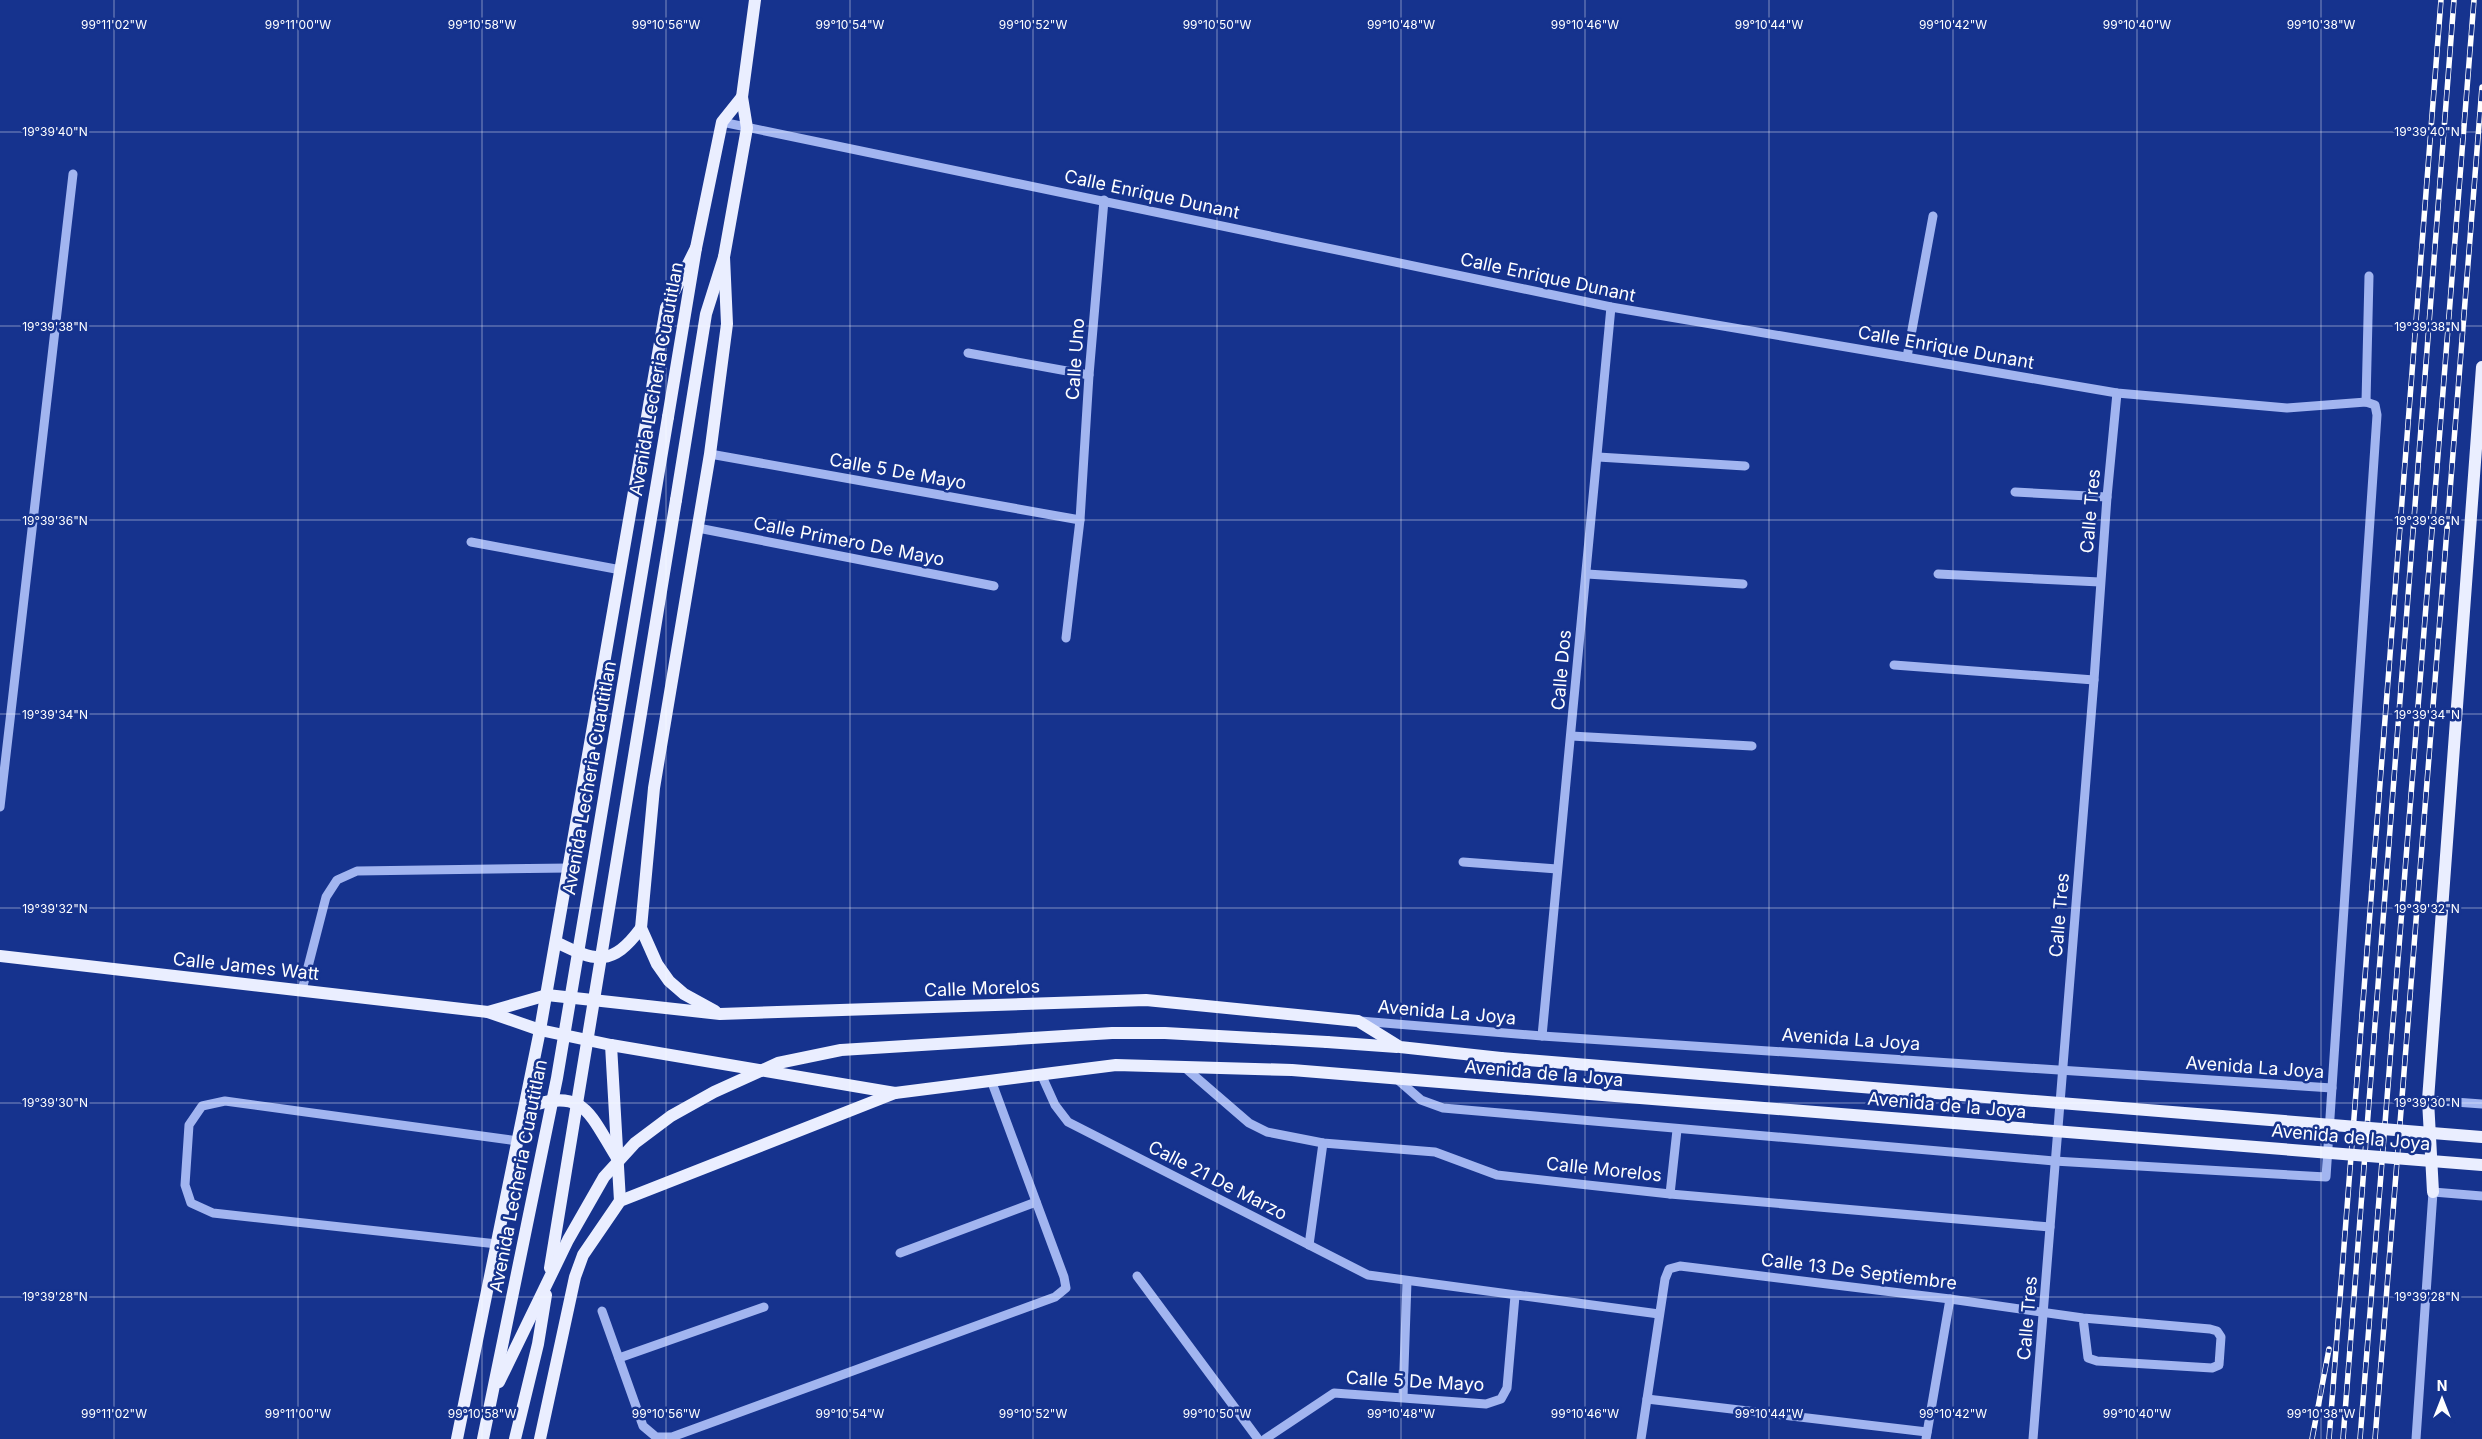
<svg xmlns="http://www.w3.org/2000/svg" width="2482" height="1439" font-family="Inter,sans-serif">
  <rect width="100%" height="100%" fill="#16338e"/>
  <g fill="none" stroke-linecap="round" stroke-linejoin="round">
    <g stroke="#a2b5f0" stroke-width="9">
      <path d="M722,122L1611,307L2117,393L2287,408L2366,402L2375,405L2377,415L2326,1177L2054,1161L1443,1108L1421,1100L1397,1079"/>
      <path d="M968,353L1089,375"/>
      <path d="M1907,357L1933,216"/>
      <path d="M2366,402L2369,276"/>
      <path d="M710,454L1080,520"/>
      <path d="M1598,457L1745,466"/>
      <path d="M2015,492L2107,497"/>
      <path d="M698,528L994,586"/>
      <path d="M471,542L621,570"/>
      <path d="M1587,574L1743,584"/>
      <path d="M1938,574L2100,582"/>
      <path d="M1066,638L1080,520L1089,375L1104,200"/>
      <path d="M1894,665L2094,680"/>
      <path d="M1571,736L1752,746"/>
      <path d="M0,807L73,174"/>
      <path d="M1463,862L1557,869"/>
      <path d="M302,990L326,897L337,880L357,871L569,868"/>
      <path d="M1360,1021L1542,1036L2332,1088"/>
      <path d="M1542,1036L1611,307"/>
      <path d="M1183,1066L1249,1123L1267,1132L1323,1143L1435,1152L1497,1175L1670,1194L2050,1227"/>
      <path d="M1041,1074L1055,1105L1068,1122L1368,1275L1659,1314"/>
      <path d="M2428,1100L2482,1104"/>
      <path d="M1670,1194L1677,1130"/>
      <path d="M497,1244L213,1213L191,1203L185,1185L189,1125L202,1106L225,1101L518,1141"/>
      <path d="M1309,1245L1323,1143"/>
      <path d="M900,1253L1036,1202"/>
      <path d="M1137,1276L1258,1439"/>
      <path d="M602,1311L643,1426L656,1437H672L1055,1297L1066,1288L1064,1277L991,1080"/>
      <path d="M619,1358L764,1307"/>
      <path d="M1403,1397L1407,1281"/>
      <path d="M1647,1399L1927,1432"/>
      <path d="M1265,1439L1334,1393L1486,1404L1501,1399L1507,1388L1515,1296"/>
      <path d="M1641,1439L1665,1279L1669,1269L1680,1266L1950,1299L2083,1318L2210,1329L2217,1331L2221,1337L2219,1365L2212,1368L2097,1361L2088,1358L2083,1318"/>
      <path d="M1926,1439L1950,1299"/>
      <path d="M2033,1439L2094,680L2107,497L2117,393"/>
      <path d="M2416,1439L2433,1192L2482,1196"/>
    </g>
    <g stroke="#eaeeff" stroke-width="12">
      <path d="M668,417L696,248L722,122L742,97"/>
      <path d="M676,500L706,314L724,257L747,128L742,97L755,0"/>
      <path d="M556,942C596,962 612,967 641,928"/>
      <path d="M0,956L488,1012L540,1030L611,1045L895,1093L1116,1065L1292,1070L1501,1087"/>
      <path d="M715,1011L684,994L669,981L657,964L641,928L654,788L710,454L727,324L724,257"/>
      <path d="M488,1012L547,995L720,1014L1146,1000L1358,1021L1400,1047L1501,1058"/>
      <path d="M1327,1042L1397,1047"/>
      <path d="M611,1045L620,1201"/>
      <path d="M525,1108C584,1086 589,1113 617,1158"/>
      <path d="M2433,1192L2428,1100L2482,367"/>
      <path d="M457,1439L540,1030L666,308L696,248"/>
      <path d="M540,1439L575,1277L583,1255L620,1201L895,1093"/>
    </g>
    <g stroke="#fff" stroke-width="5.5">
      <g id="rail">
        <path d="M2312,1439L2329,1349"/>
        <path d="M2329,1439L2441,0"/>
        <path d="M2343,1439L2454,0"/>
        <path d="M2360,1439L2474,0"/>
        <path d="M2375,1439L2482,87"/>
      </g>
    </g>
    <use href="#rail" stroke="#16338e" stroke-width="4" stroke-dasharray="11" stroke-linecap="butt"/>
    <g stroke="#eaeeff" stroke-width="12">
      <path d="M1501,1058L2482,1137"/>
      <path d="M1501,1087L2482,1165"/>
      <path d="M550,1268L676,500"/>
      <path d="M499,1382L568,1240L604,1177L635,1143L671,1116L714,1092L778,1063L841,1050L1112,1033H1165L1327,1042"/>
      <path d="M483,1439L557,1078L668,417"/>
      <path d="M515,1439L538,1344L546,1295"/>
    </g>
  </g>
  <path fill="none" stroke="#fff" stroke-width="1" stroke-opacity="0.45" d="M114,0V1439M298,0V1439M482,0V1439M666,0V1439M850,0V1439M1033,0V1439M1217,0V1439M1401,0V1439M1585,0V1439M1769,0V1439M1953,0V1439M2137,0V1439M2321,0V1439M0,132H2482M0,326H2482M0,520H2482M0,714H2482M0,908H2482M0,1103H2482M0,1297H2482"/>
  <g text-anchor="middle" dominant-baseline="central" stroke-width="5" stroke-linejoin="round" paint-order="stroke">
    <g font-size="18" fill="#fff" stroke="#16338e">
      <text transform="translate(1152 194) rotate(12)">Calle Enrique Dunant</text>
      <text transform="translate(1548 277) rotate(12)">Calle Enrique Dunant</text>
      <text transform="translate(1946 347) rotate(10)">Calle Enrique Dunant</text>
      <text transform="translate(1075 359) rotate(-86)">Calle Uno</text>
      <text transform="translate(656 379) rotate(-80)">Avenida Lecheria Cuautitlan</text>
      <text transform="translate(898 471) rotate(10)">Calle 5 De Mayo</text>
      <text transform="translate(2090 511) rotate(-85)">Calle Tres</text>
      <text transform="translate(849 541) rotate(11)">Calle Primero De Mayo</text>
      <text transform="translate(1561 670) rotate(-85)">Calle Dos</text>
      <text transform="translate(589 778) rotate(-80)">Avenida Lecheria Cuautitlan</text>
      <text transform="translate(2059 915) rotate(-85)">Calle Tres</text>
      <text transform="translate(246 966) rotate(6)">Calle James Watt</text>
      <text transform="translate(982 988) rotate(-2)">Calle Morelos</text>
      <text transform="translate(1447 1012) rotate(5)">Avenida La Joya</text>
      <text transform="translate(1851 1039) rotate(4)">Avenida La Joya</text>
      <text transform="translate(2255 1067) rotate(4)">Avenida La Joya</text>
      <text transform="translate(1544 1073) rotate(5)">Avenida de la Joya</text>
      <text transform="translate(1947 1105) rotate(5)">Avenida de la Joya</text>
      <text transform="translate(2351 1137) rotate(5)">Avenida de la Joya</text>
      <text transform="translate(1604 1169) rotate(6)">Calle Morelos</text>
      <text transform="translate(518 1176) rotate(-79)">Avenida Lecheria Cuautitlan</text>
      <text transform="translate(1218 1180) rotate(27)">Calle 21 De Marzo</text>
      <text transform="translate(1859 1271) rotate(7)">Calle 13 De Septiembre</text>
      <text transform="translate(2027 1318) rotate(-85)">Calle Tres</text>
      <text transform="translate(1415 1381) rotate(3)">Calle 5 De Mayo</text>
    </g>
  </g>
  <g font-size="12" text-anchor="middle" fill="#fff" stroke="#16338e" stroke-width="5" stroke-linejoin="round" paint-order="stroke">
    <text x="114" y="29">99°11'02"W</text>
    <text x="298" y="29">99°11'00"W</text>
    <text x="482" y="29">99°10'58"W</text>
    <text x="666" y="29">99°10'56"W</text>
    <text x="850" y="29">99°10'54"W</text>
    <text x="1033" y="29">99°10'52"W</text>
    <text x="1217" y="29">99°10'50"W</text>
    <text x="1401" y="29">99°10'48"W</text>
    <text x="1585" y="29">99°10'46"W</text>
    <text x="1769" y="29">99°10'44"W</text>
    <text x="1953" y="29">99°10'42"W</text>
    <text x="2137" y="29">99°10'40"W</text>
    <text x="2321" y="29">99°10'38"W</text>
    <text x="55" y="136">19°39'40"N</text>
    <text x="2427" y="136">19°39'40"N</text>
    <text x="55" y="331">19°39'38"N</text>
    <text x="2427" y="331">19°39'38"N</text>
    <text x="55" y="525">19°39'36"N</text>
    <text x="2427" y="525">19°39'36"N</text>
    <text x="55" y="719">19°39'34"N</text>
    <text x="2427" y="719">19°39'34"N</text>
    <text x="55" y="913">19°39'32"N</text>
    <text x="2427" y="913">19°39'32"N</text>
    <text x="55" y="1107">19°39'30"N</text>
    <text x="2427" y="1107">19°39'30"N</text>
    <text x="55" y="1301">19°39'28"N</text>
    <text x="2427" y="1301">19°39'28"N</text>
    <text x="114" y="1418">99°11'02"W</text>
    <text x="298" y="1418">99°11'00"W</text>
    <text x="482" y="1418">99°10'58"W</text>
    <text x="666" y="1418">99°10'56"W</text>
    <text x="850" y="1418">99°10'54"W</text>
    <text x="1033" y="1418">99°10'52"W</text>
    <text x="1217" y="1418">99°10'50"W</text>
    <text x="1401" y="1418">99°10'48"W</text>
    <text x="1585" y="1418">99°10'46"W</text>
    <text x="1769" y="1418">99°10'44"W</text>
    <text x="1953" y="1418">99°10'42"W</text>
    <text x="2137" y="1418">99°10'40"W</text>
    <text x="2321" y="1418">99°10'38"W</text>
  </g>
  <g transform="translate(2442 1399)" stroke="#16338e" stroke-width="4" paint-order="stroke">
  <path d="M0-4L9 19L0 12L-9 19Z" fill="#ffffff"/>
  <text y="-8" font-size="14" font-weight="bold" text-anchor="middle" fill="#ffffff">N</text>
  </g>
</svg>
